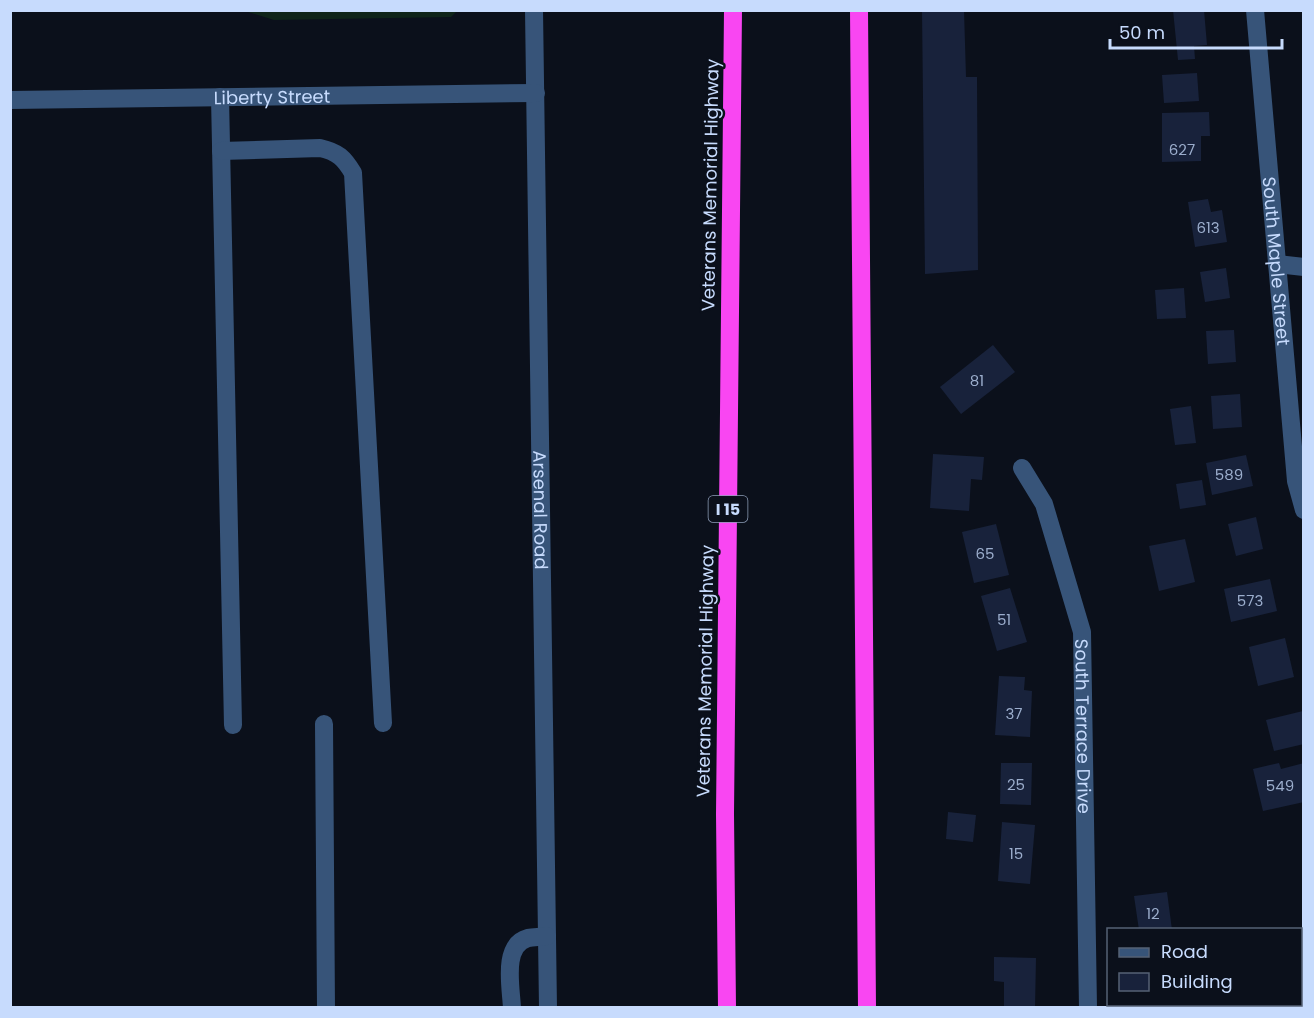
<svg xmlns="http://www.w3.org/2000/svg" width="1314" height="1018" font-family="Poppins,sans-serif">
  <rect width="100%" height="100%" fill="#0b101b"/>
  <path fill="#0f2419" d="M245,11L457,10V11L451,17L274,20Z"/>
  <g fill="#18223b">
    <path d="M922,10H964L966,77H977L978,270L925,274Z"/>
    <path d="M1173,10H1204L1207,45L1194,46L1195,59L1178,60Z"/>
    <path d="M1197,73L1199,101L1164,103L1162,75Z"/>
    <path d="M1209,112L1210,136H1201V161L1162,162V113Z"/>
    <path d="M1208,199L1211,212L1222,210L1227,242L1195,247L1188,202Z"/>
    <path d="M1226,268L1230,298L1205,302L1200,272Z"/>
    <path d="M1184,288L1186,318L1157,319L1155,290Z"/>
    <path d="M1234,330L1236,362L1208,364L1206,331Z"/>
    <path d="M993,345L1015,372L961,414L940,387Z"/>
    <path d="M1240,394L1242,427L1213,429L1211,396Z"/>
    <path d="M1191,406L1196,443L1175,445L1170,409Z"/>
    <path d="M933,454L984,457L982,480L971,479L969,511L930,508Z"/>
    <path d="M1246,455L1253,486L1212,495L1206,463Z"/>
    <path d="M1202,480L1206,505L1180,509L1176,484Z"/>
    <path d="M1256,517L1263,549L1236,556L1228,524Z"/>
    <path d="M996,524L1009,575L974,583L962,532Z"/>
    <path d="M1185,539L1195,582L1159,591L1149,546Z"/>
    <path d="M1270,579L1277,611L1231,622L1224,589Z"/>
    <path d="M1010,588L1027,642L997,651L981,596Z"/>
    <path d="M1285,638L1294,677L1258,686L1249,647Z"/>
    <path d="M999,676L1025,677L1024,690L1032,691L1030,737L995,735Z"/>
    <path d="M1303,711L1304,744L1274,751L1266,720Z"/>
    <path d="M1001,763H1032L1031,805L1000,804Z"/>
    <path d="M1279,763L1281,769L1304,763V802L1263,811L1253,769Z"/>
    <path d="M948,812L976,815L973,842L946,839Z"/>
    <path d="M1002,822L1035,825L1030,884L998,881Z"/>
    <path d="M1167,892L1172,930H1139L1134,896Z"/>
    <path d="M994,957L1036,958L1035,1008H1004V982L994,981Z"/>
  </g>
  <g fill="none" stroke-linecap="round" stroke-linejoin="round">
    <g stroke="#375479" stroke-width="18">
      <path id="s1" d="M534,10L548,1008"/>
      <path id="s2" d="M1255,10L1296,481L1304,510"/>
      <path d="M220,97L233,725"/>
      <path id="s3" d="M10,100L536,93"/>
      <path d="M221,151L320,148C338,152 344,158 353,173L383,723"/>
      <path d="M1277,264L1304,267"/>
      <path id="s4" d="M1022,468L1044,504L1082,632L1088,1008"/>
      <path d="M324,724L326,1008"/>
      <path d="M512,1008C511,987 502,945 528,938C534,937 541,937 547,936"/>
    </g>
    <g stroke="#f946f2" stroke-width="18">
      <path d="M859,10L867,1008"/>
      <path d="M727,1008L725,814L733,10"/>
    </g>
  </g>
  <g text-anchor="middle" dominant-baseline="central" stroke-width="5" stroke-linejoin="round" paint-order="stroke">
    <g font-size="15" fill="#9badcc">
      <text x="1182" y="149">627</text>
      <text x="1208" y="227">613</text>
      <text x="977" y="380">81</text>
      <text x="1229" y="474">589</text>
      <text x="985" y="553">65</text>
      <text x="1250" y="600">573</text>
      <text x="1004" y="619">51</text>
      <text x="1014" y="713">37</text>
      <text x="1016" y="784">25</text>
      <text x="1280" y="785">549</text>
      <text x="1016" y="853">15</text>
      <text x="1153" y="913">12</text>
    </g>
    <rect fill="#0b101b" stroke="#8f9eb9" stroke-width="1.5" x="708.5" y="496" width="39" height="26" rx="4.5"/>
    <g font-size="16" font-weight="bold" fill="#c7dbfd">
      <text x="728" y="509">I 15</text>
    </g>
    <g font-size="18" fill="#c7dbfd" stroke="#0b101b">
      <text stroke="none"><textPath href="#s3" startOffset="262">Liberty Street</textPath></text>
      <text transform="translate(710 185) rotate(-89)">Veterans Memorial Highway</text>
      <text stroke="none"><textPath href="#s2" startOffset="252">South Maple Street</textPath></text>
      <text stroke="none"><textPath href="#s1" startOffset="500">Arsenal Road</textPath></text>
      <text transform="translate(705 671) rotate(-89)">Veterans Memorial Highway</text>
      <text stroke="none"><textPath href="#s4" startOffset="270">South Terrace Drive</textPath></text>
    </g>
  </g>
  <rect width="1314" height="1018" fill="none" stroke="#c7dbfd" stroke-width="24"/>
  <rect x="1107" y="928" width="195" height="78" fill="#0b101b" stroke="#566175" stroke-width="1.5"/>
  <rect x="1119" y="948" width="30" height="9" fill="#375479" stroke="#566175" stroke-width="1.5"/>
  <text x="1161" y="958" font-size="18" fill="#c7dbfd">Road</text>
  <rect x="1119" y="973" width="30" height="18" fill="#18223b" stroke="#566175" stroke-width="1.5"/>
  <text x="1161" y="988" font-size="18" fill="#c7dbfd">Building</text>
  <path d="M1110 39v9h172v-9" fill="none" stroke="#c7dbfd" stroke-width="3"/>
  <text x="1119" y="39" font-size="18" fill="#c7dbfd" stroke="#0b101b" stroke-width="4.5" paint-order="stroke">50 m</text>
</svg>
